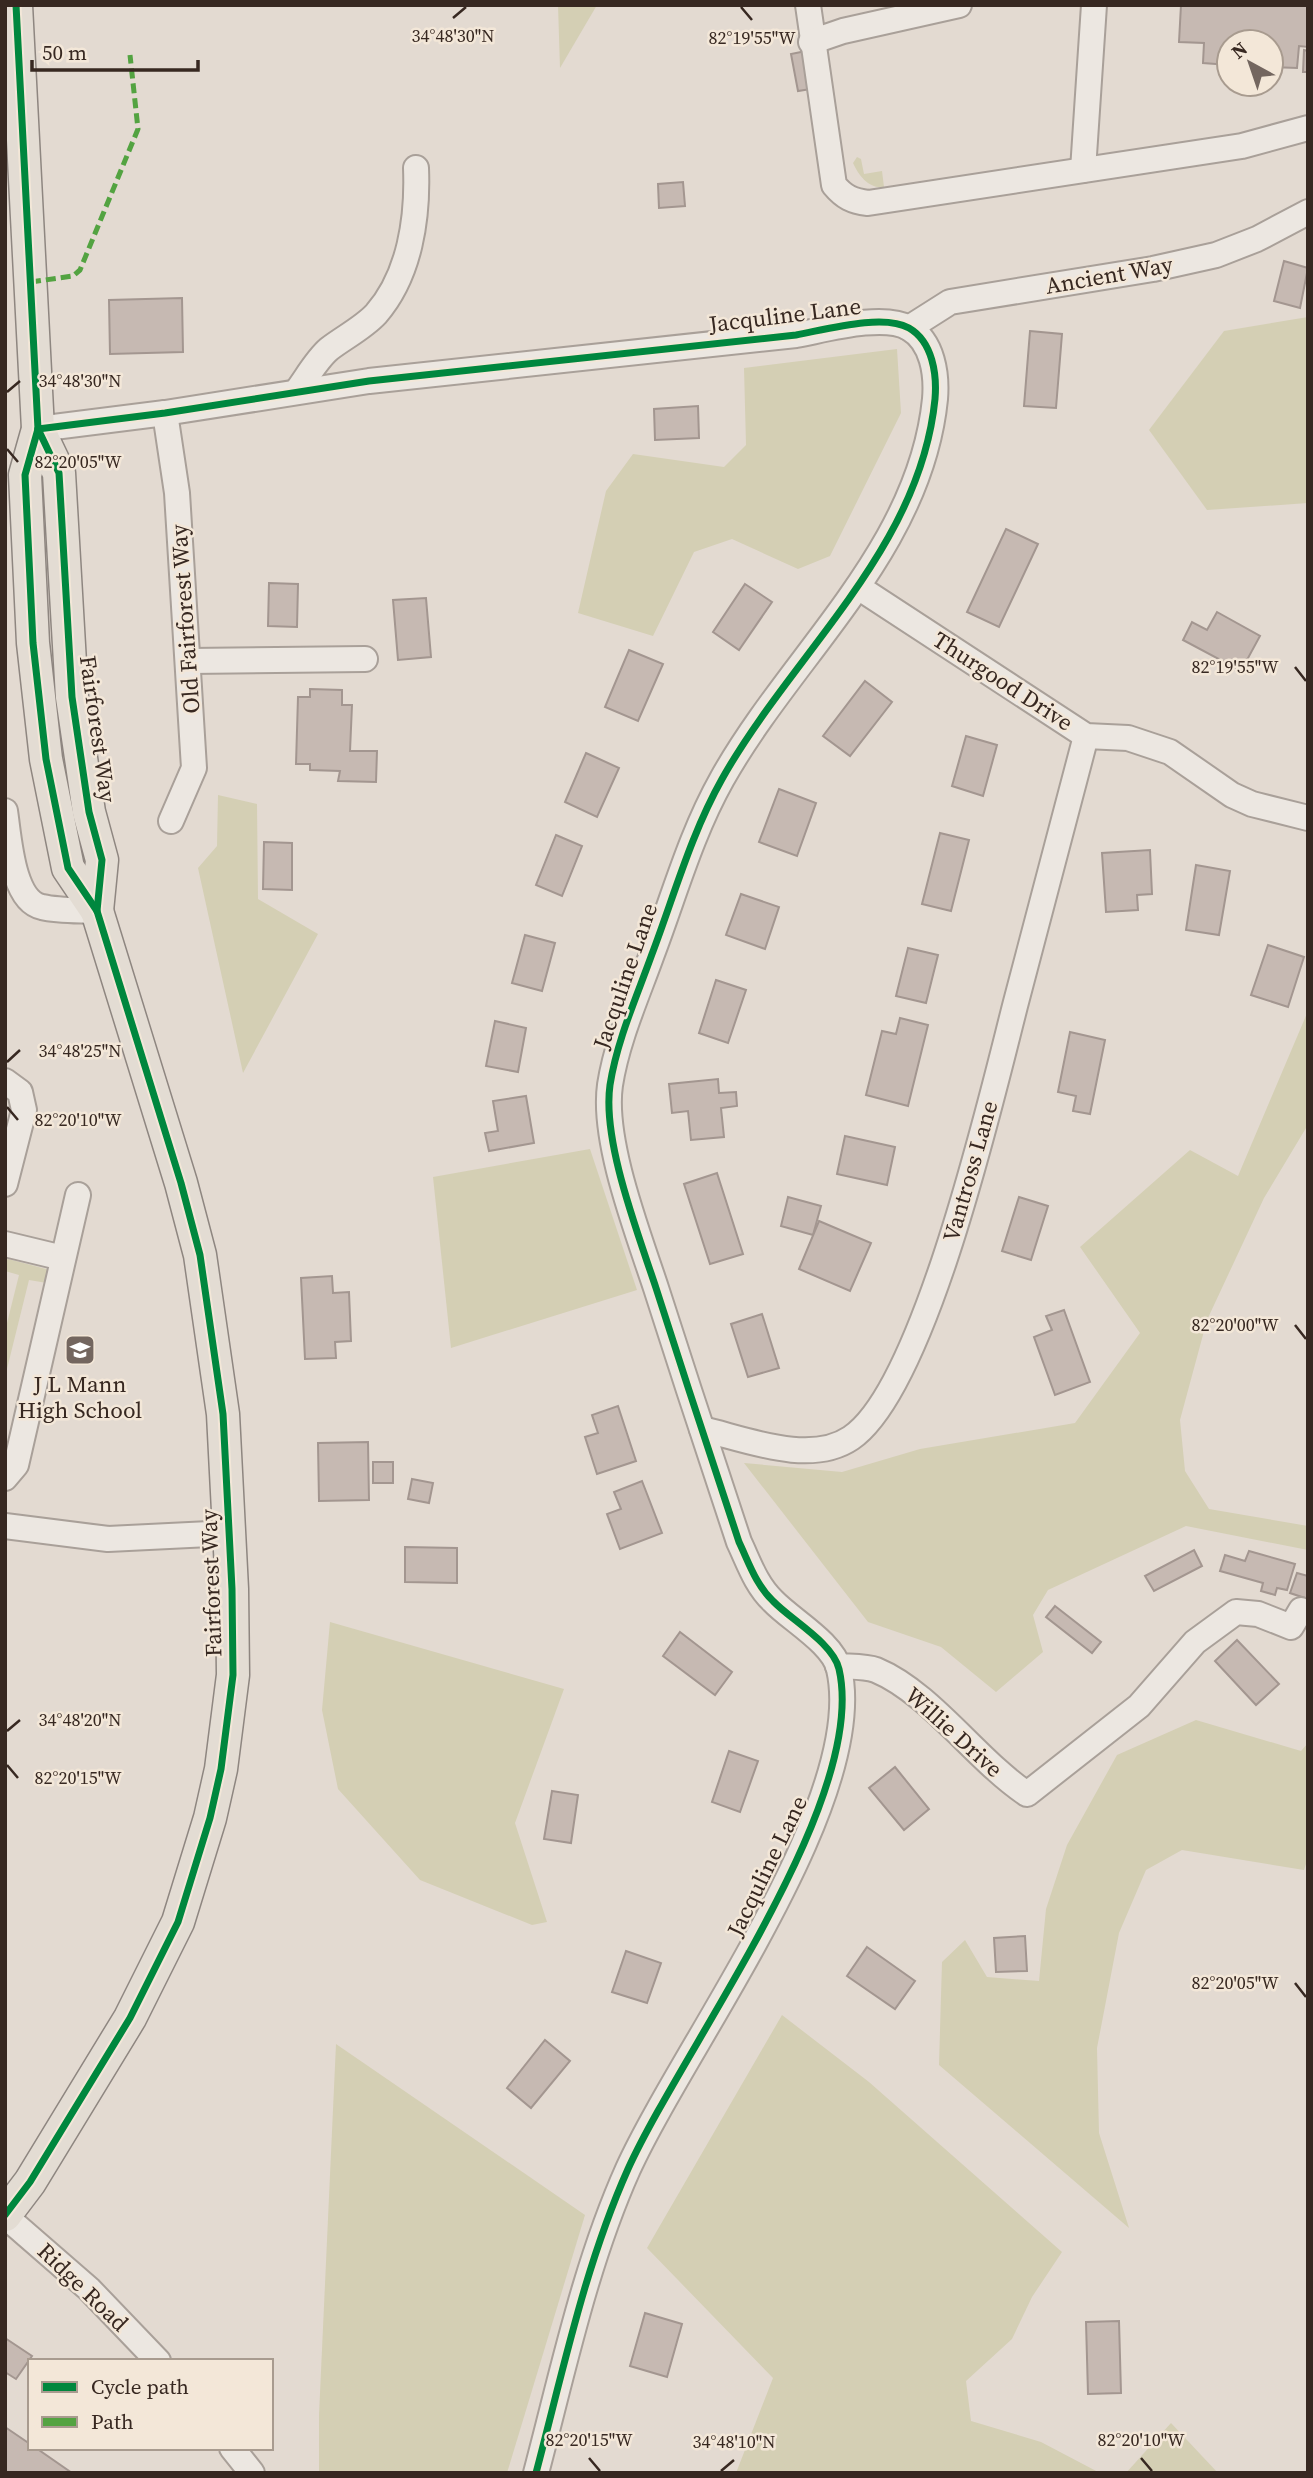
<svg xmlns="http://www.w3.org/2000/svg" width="1313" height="2478" font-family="'Source Serif 4',serif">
  <rect width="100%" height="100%" fill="#e3dad1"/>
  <g fill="#d4cfb4">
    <path d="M558,5H597L560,68Z"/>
    <path d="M857,157L861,159L864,174L882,171L884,187C869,189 859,176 853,163Z"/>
    <path d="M1308,317V503L1207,510L1149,430L1224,331Z"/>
    <path d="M897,349L901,413L830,556L798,569L732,539L694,552L653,636L578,613L606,491L633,454L724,467L746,445L744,368Z"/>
    <path d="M218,795L257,804L258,899L318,934L243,1073L198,868L217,846Z"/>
    <path d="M1308,1011L1306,1128L1264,1198L1207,1320L1180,1420L1185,1471L1209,1509L1308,1526V1550L1186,1526L1048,1590L1033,1615L1043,1652L996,1692L941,1647L868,1622L744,1463L842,1472L920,1449L1075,1423L1140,1333L1080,1247L1190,1150L1238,1176Z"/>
    <path d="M590,1149L637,1290L451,1348L433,1177Z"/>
    <path d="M8,1259L50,1270L47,1283L29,1280L5,1377V1331L19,1275L5,1271V1260Z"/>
    <path d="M330,1622L564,1689L515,1823L547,1922L532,1925L420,1880L338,1789L322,1710Z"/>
    <path d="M1196,1720L1301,1751L1308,1743V1858L1304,1870L1182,1850L1146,1870L1119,1933L1097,2048L1099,2133L1129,2228L939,2065L942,1962L965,1940L987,1977L1039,1981L1046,1909L1067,1845L1117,1755Z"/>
    <path d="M782,2015L869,2082L1062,2252L1032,2297L1012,2339L966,2381L971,2421L1041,2442L1100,2473H736L773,2378L647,2248Z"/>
    <path d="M336,2044L585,2215L507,2473H319V2415Z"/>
    <path d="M1171,2423L1218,2473H1126Z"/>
  </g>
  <g fill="#c6b9b2" stroke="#a39690" stroke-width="2">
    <path d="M1181,5H1308V47L1299,46L1297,68L1271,67V42H1229V65L1203,63L1204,43L1179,42Z"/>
    <path d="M811,50L817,88L798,91L791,54Z"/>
    <path d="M1304,50L1308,51V72H1303Z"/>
    <path d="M683,182L685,206L659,208L658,184Z"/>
    <path d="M1284,261L1308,268L1300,308L1274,301Z"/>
    <path d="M182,298L183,352L110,354L109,300Z"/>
    <path d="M1030,331L1062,334L1056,408L1024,406Z"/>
    <path d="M698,406L699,438L655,440L654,409Z"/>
    <path d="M1006,529L1038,544L999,627L967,612Z"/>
    <path d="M269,583L298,584L297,627L268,626Z"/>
    <path d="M745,584L772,602L739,650L713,632Z"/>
    <path d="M426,598L431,657L398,660L393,600Z"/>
    <path d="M1217,612L1260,636L1241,671L1183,640L1192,622L1207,630Z"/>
    <path d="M629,650L663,664L638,721L605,707Z"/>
    <path d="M865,681L892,702L850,756L823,736Z"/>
    <path d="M310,689L342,690V705H352L350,751H377L376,782L338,781L340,771L310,770V764H296L298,697H310Z"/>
    <path d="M966,736L997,745L983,796L952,786Z"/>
    <path d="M586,753L619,768L597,817L565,802Z"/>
    <path d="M779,789L816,803L797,856L759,842Z"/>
    <path d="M940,833L969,840L951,911L922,904Z"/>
    <path d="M556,835L582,846L562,896L536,885Z"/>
    <path d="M264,842L292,843V890L263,889Z"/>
    <path d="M1150,850L1152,894L1137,895L1138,910L1106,912L1102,853Z"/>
    <path d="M1196,865L1230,871L1219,935L1186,930Z"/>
    <path d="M741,894L779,907L765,949L726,935Z"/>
    <path d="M525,935L555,943L542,991L512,983Z"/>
    <path d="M1268,945L1304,957L1288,1007L1251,995Z"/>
    <path d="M908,948L938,955L926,1003L896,996Z"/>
    <path d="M716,980L746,990L728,1043L699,1033Z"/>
    <path d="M900,1018L928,1025L908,1106L866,1095L882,1031L896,1034Z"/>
    <path d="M495,1021L526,1028L518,1072L486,1066Z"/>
    <path d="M1070,1032L1105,1040L1090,1114L1073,1111L1076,1096L1058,1092Z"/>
    <path d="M718,1079L719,1093L736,1092L737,1106L721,1108L724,1137L691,1140L688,1111L672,1113L669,1084Z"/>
    <path d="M526,1096L534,1143L489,1151L485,1133L498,1131L493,1101Z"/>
    <path d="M845,1136L895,1147L887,1185L837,1174Z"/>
    <path d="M717,1173L743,1254L710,1264L684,1184Z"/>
    <path d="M788,1197L821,1206L813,1235L781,1226Z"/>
    <path d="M1019,1197L1048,1206L1031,1260L1002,1251Z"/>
    <path d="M819,1221L871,1243L850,1291L799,1269Z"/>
    <path d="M332,1276L333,1293L349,1292L351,1341L335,1342L336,1358L305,1359L301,1278Z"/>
    <path d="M1064,1310L1090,1382L1055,1395L1034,1337L1052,1330L1046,1316Z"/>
    <path d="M762,1314L779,1368L748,1377L731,1324Z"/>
    <path d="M618,1406L636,1461L597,1474L585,1437L598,1433L592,1415Z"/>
    <path d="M368,1442L369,1500L319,1501L318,1443Z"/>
    <rect x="373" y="1462" width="20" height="21"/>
    <path d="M412,1479L433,1483L429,1503L408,1499Z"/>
    <path d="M642,1481L662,1533L620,1549L607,1514L621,1509L614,1492Z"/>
    <path d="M405,1547L457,1548V1583L405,1582Z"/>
    <path d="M1194,1550L1202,1566L1154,1591L1145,1576Z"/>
    <path d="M1249,1551L1295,1564L1287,1590L1277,1588L1275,1595L1261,1591L1263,1583L1220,1571L1225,1555L1245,1561Z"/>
    <path d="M1297,1573L1308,1576V1599L1290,1593Z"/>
    <path d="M1055,1606L1101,1642L1092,1653L1046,1617Z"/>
    <path d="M680,1632L732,1672L715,1695L663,1656Z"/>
    <path d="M1237,1640L1279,1684L1256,1705L1215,1661Z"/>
    <path d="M729,1751L758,1761L740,1812L712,1802Z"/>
    <path d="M895,1767L929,1809L904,1830L869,1788Z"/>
    <path d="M552,1791L578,1795L571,1843L544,1839Z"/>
    <path d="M1025,1936L1027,1971L996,1972L994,1938Z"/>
    <path d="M867,1947L915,1981L895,2009L847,1976Z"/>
    <path d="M626,1951L661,1963L647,2003L612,1992Z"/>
    <path d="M545,2040L570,2061L531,2108L507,2088Z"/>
    <path d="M645,2313L682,2324L667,2377L630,2366Z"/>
    <path d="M1119,2321L1121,2393L1088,2394L1086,2322Z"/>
    <path d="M5,2338L32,2356L16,2379L5,2372Z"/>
    <path d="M5,2427L30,2444V2448H36L72,2473H5Z"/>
  </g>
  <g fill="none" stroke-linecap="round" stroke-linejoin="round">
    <g stroke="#a9a099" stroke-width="28">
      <g id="minor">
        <path d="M808,5L834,185C844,197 852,201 868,203L1242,146L1308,128"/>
        <path d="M811,42L843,31L959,5"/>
        <path d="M1083,170L1094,5"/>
        <path d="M909,328L950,302L1153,269L1216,255L1257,239L1308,212"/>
        <path d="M296,392C306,379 316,360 329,349C343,338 363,328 376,314C410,275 418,218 416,168"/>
        <path d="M165,413L177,493L194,768L171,821"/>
        <path d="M38,429L165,413L369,381L796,335C824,330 883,313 909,328C933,342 937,375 935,399C920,550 792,654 722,779C691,834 674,896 652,954C637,996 617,1040 610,1085C602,1141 638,1233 656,1288C683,1373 711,1457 739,1542C749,1563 756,1585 773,1601C791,1620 833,1643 839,1669C869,1800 684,2046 628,2169C585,2265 563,2371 536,2473"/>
        <path d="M858,587L1086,736L1128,738L1170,752L1232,795L1252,804L1308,818"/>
        <path d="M190,661L365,659"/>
        <path d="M5,811C9,836 12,901 42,907C59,911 79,910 97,911"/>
        <path d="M5,1081L20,1092L24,1110L5,1184"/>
        <path d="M5,1244L63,1258"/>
        <path d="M702,1429C745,1439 810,1466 851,1438C925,1388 992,1095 1016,1002C1039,914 1062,825 1086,736"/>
        <path d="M5,1478L16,1465L78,1195"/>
        <path d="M5,1526L108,1539L230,1533"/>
        <path d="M838,1666C850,1667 865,1666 876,1670C931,1693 976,1760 1027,1794L1139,1706L1195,1642L1236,1612L1258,1614L1291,1627L1301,1610"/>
        <path d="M5,2216L89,2289L158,2361"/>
        <path d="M232,2448L252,2473"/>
      </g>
    </g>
    <g stroke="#8e8680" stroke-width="35">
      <g id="major">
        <path d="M38,429L59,473L72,697L89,812L102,860L97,911"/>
        <path d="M5,2215L30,2182L130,2018L178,1922L210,1818L221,1769L233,1675L232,1589L223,1414L200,1255L181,1183L97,911L68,868L46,759L33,643L25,475L38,429L16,5"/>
      </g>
    </g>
    <use href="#minor" stroke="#ece7e1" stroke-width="24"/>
    <use href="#major" stroke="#e3dcd3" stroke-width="32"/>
    <path stroke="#53a341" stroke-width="5" stroke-dasharray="10 5" stroke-linecap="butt" d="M31,282L73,276L80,270L138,129L130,55"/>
    <g stroke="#f3e7d8" stroke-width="11">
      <g id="cycleway">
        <path d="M38,429L165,413L369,381L796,335C824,330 883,313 909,328C933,342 937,375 935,399C920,550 792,654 722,779C691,834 674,896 652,954C637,996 617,1040 610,1085C602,1141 638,1233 656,1288C683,1373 711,1457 739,1542C749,1563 756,1585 773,1601C791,1620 833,1643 839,1669C869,1800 684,2046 628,2169C585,2265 563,2371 536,2473"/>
        <path d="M38,429L59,473L72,697L89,812L102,860L97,911"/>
        <path d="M5,2215L30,2182L130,2018L178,1922L210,1818L221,1769L233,1675L232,1589L223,1414L200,1255L181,1183L97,911L68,868L46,759L33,643L25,475L38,429L16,5"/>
      </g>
    </g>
    <use href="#cycleway" stroke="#00873e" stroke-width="7"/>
  </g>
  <path fill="none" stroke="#372821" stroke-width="2.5" d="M741,7L752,20M453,18L466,7M7,392L20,381M7,449L18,462M1295,667L1306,681M7,1062L20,1050M7,1107L18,1120M1295,1325L1306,1339M7,1731L20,1720M7,1765L18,1778M1295,1983L1306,1997M589,2458L600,2471M1141,2458L1152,2471M721,2471L734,2460"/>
  <defs>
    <g id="school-square" transform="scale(1.575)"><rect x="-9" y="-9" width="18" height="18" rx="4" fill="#73665f" stroke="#f3e7d8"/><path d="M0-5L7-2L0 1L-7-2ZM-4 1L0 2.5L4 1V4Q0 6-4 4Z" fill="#fff"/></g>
  </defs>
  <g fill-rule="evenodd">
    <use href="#school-square" x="80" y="1350"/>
  </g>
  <g text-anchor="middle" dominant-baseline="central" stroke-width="5" stroke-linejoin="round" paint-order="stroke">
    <g font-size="23" fill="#372821" stroke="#f3e7d8">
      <text transform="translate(1109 275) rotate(-10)">Ancient Way</text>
      <text transform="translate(785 315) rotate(-7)">Jacquline Lane</text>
      <text transform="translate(185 619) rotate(-94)">Old Fairforest Way</text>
      <text transform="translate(1003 681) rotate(33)">Thurgood Drive</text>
      <text transform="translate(98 729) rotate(82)">Fairforest Way</text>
      <text transform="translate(625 976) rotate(-71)">Jacquline Lane</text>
      <text transform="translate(970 1171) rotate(-74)">Vantross Lane</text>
      <text transform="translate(211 1583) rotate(-92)">Fairforest Way</text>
      <text transform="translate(954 1732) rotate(42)">Willie Drive</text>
      <text transform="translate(767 1866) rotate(-64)">Jacquline Lane</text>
      <text transform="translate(83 2287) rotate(44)">Ridge Road</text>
    </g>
    <g font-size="23" fill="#372821" stroke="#f3e7d8">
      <text x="80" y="1384">J L Mann<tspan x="80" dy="26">High School</tspan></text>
    </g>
  </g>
  <g font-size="18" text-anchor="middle" fill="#372821" stroke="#f3e7d8" stroke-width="5" stroke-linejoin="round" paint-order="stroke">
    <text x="453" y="42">34°48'30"N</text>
    <text x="752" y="44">82°19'55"W</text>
    <text x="80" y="387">34°48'30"N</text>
    <text x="78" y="468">82°20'05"W</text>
    <text x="1235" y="673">82°19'55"W</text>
    <text x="80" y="1057">34°48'25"N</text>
    <text x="78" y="1126">82°20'10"W</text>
    <text x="1235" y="1331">82°20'00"W</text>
    <text x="80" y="1726">34°48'20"N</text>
    <text x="78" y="1784">82°20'15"W</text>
    <text x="1235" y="1989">82°20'05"W</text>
    <text x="589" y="2446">82°20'15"W</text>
    <text x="1141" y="2446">82°20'10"W</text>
    <text x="734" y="2448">34°48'10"N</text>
  </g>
  <rect width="1313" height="2478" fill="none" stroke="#372821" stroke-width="14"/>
  <rect x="28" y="2359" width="245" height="91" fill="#f3e7d8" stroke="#a89b8f" stroke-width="2"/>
  <rect x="42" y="2382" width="35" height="10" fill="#00873e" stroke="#a89b8f" stroke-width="2"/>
  <text x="91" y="2394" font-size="21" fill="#372821">Cycle path</text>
  <rect x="42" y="2417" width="35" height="10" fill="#53a341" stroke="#a89b8f" stroke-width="2"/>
  <text x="91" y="2429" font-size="21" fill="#372821">Path</text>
  <g transform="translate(1250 63) rotate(320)"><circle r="33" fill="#f3e7d8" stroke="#a89b8f" stroke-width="2"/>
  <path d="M0-5L12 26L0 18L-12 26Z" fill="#73665f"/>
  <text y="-10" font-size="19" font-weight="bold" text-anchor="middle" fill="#372821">N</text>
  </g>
  <path d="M32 60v10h166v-10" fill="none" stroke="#372821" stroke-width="3.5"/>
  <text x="42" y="60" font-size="21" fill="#372821" stroke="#f3e7d8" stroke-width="5" paint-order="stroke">50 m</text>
</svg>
